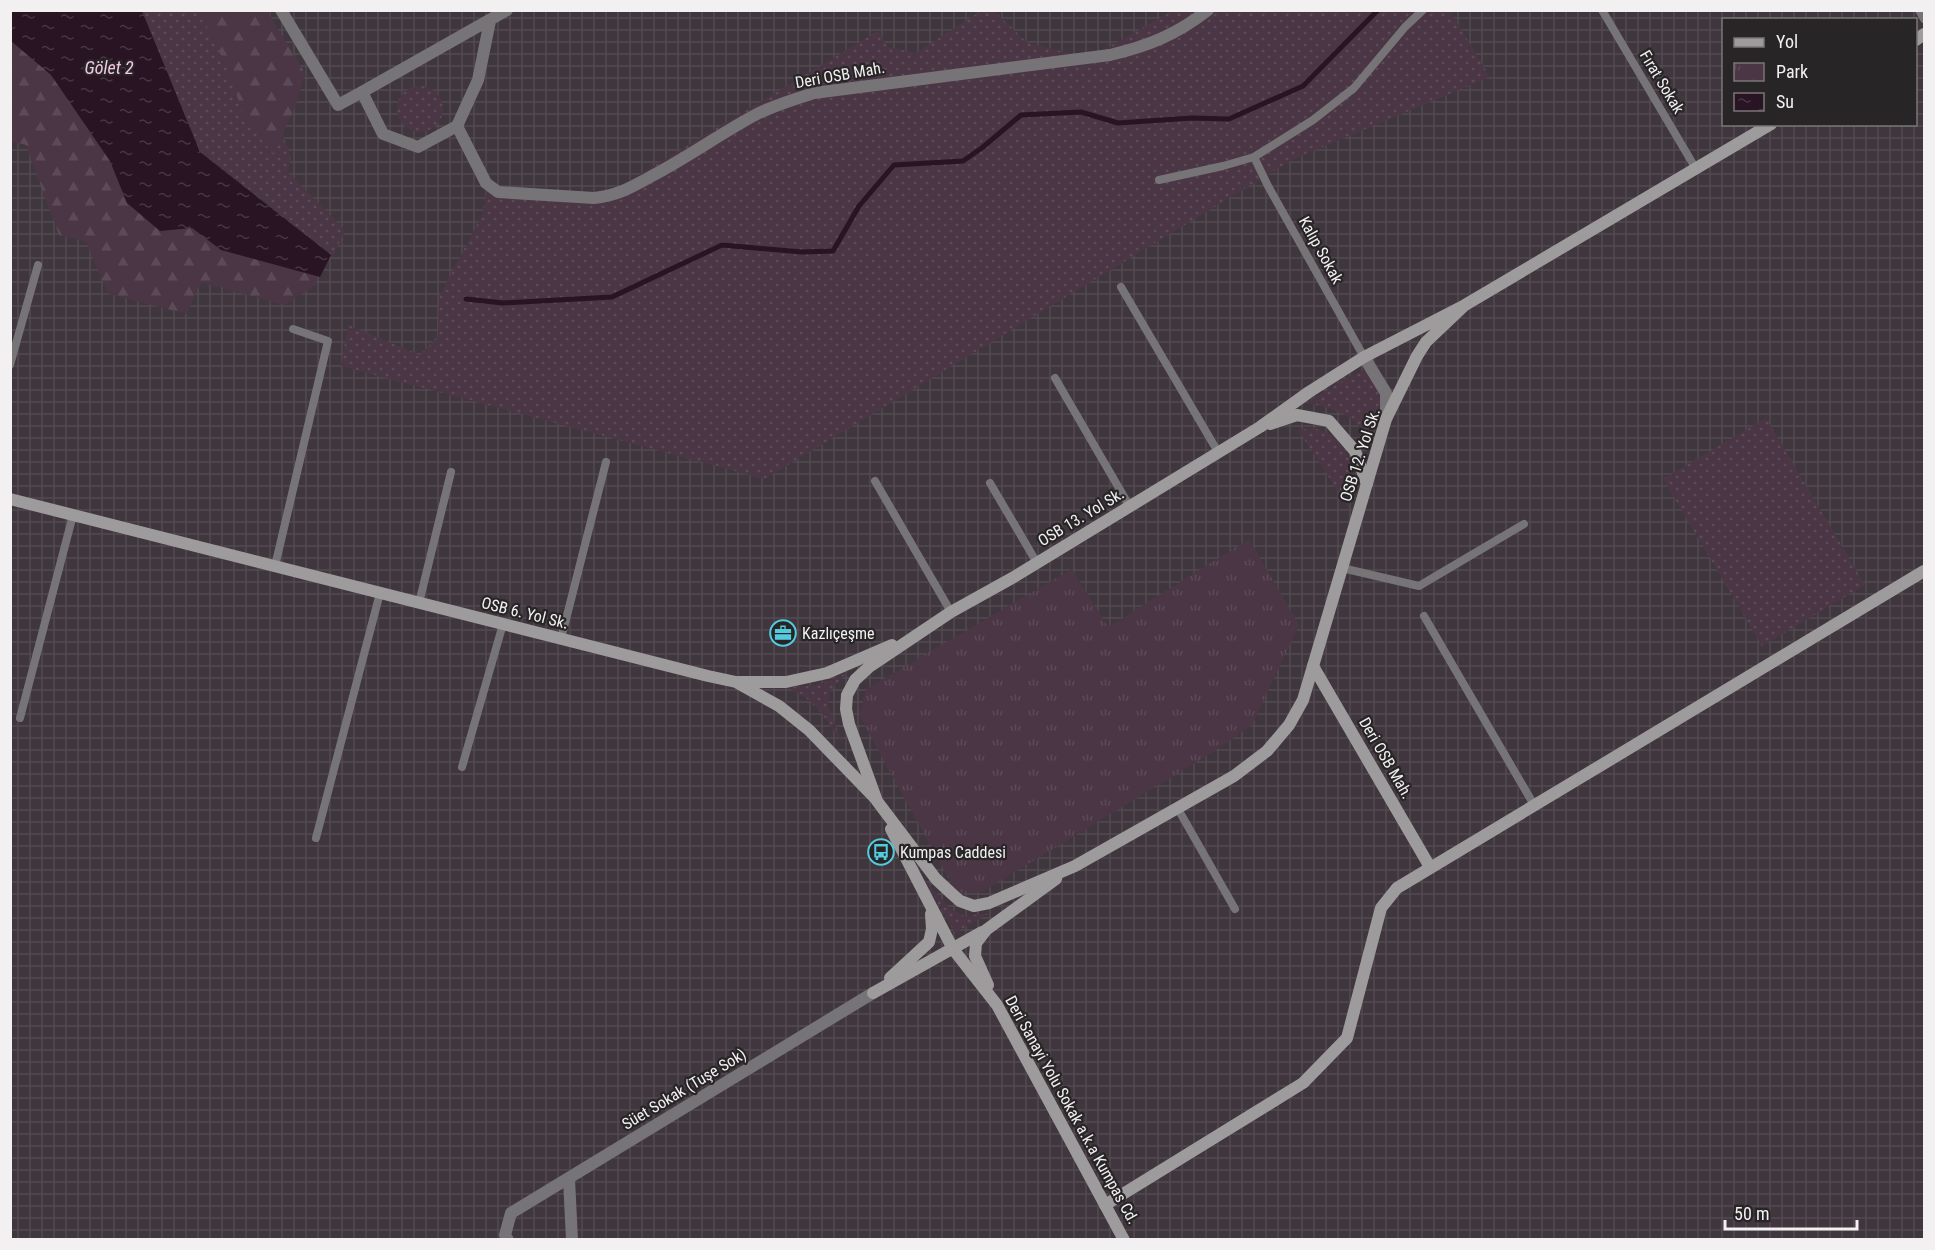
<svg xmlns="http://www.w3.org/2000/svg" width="1935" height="1250" font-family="'Roboto Condensed',sans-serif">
  <defs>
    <pattern id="industrial-grid" width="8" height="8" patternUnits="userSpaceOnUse" patternTransform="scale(1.5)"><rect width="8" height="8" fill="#40363d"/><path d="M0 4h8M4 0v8" fill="none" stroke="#534a50"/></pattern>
    <pattern id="grass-dots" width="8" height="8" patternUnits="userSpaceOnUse" patternTransform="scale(1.5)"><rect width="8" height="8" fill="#4b3645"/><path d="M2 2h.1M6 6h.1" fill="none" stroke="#5d4a57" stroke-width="1.8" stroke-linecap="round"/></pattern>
    <pattern id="forest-firs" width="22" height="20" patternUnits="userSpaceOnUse" patternTransform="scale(1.5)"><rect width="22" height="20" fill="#4b3645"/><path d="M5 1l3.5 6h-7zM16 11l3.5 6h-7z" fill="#5d4a57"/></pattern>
    <pattern id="park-tufts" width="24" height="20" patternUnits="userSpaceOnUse" patternTransform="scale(1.5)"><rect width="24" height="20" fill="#4b3645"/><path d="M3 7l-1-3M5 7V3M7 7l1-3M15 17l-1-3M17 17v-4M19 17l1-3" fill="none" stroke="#5d4a57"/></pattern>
    <pattern id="water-ripples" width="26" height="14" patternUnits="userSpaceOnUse" patternTransform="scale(1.5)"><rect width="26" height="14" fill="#281422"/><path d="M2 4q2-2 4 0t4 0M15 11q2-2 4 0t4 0" fill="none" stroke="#483643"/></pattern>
  </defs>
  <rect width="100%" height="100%" fill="#322e31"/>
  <path fill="url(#industrial-grid)" fill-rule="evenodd" d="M10,11H1924V1239H11ZM1724,20H1916V124H1724Z"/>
  <g fill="url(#grass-dots)">
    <path d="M141,11H210L281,131L291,156L288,172L345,230L334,256L201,152Z"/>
    <path d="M981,11H994L1028,43L1089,58L1172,11H1450L1490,77L1294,159L765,479L341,366L348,325L420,355L438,336L439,297L482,215L489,181L504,194L602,197L878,31L888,47L916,53Z"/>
    <circle cx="420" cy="109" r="23"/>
    <path d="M1364,370C1367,373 1373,375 1376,379C1385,391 1376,426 1371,440C1348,412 1341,410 1306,403L1348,377Z"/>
    <path d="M1766,418L1865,585L1762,646L1663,479Z"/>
    <path d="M1314,428L1335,436L1351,460L1356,478L1349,508L1298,430Z"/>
    <path d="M847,673L830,691L828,707L843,744L820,711L805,697L784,686C812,688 821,684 847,673Z"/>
    <path d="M923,878L949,907L964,916L990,913L955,933Z"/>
  </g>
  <g fill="url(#forest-firs)">
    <path d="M199,11H267L305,73L296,105L273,154L245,119L227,67Z"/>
    <path d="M10,34L198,221L317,267L316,285L285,305L202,283L198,287L187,314L108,294L86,242L59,235L26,145L11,141Z"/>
  </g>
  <path fill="url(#park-tufts)" d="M1249,539L1299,625L1252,725L1215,751L980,893L956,892L859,715L866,689L1072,569L1108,627Z"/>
  <path fill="url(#water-ripples)" d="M10,11H142L200,152L331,255L320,277L221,250L192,228L160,231L127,203L110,161L51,75L11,41Z"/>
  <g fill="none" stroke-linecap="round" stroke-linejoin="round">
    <path stroke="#281422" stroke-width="5" d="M466,299L503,303L612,297L722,245L802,252L833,251L859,206L894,165L963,161L983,147L1021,115L1081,112L1118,123L1192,118L1229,119L1303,86L1378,10"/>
    <g stroke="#767476" stroke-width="8">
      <path d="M1602,10L1696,169"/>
      <path d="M1919,10L1924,19"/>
      <path d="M1254,157L1268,186L1364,357"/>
      <path d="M1159,180L1223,166L1254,157L1313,120L1354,88L1405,27L1423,10"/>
      <path d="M1121,287L1218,452"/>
      <path d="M10,365L38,265"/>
      <path d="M1055,378L1130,507"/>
      <path d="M875,481L951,612"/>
      <path d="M990,483L1037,563"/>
      <path d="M275,566L328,341L293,329"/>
      <path d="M1342,568L1419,586L1524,524"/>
      <path d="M419,603L451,472"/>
      <path d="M1424,616L1534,805"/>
      <path d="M561,639L606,462"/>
      <path d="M20,718L73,515"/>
      <path d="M462,767L503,624"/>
      <path d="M1178,809L1235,909"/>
      <path d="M316,838L380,593"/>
    </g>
    <g stroke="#767476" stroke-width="12">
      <path d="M281,10L338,105L362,92"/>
      <path d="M490,21L478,80L457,126L418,147L383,134L362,92L507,10"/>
      <path d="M457,126L486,183L498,192L594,198C616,196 630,188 650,177C687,158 721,133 757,114C775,105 795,99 814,93L1110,55C1148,46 1176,35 1208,10"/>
      <path d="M1364,357L1386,393V419"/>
      <path d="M569,1179L572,1240"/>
      <path d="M508,1240L505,1235L511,1213L873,993"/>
    </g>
    <g stroke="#9e9b9d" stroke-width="12">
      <path d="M1916,40L1924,34"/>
      <path d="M1465,305L1364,357L1309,392L1260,427L1014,577L951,612L869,667L855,680L847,695L846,709L849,724L877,801L936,879L951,893L960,901L974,906L989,903L1075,866L1234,776L1267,751L1289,725L1303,700L1386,419L1417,356L1426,342L1465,305L1771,124"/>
      <path d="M1270,424L1297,415L1329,421L1355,451L1367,484"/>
      <path d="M10,499L708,676L736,682L779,706L809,730L875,798"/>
      <path d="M1313,666L1430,867"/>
      <path d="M739,682H786L827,673L892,645"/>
      <path d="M891,829L953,949L997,1005L1124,1240"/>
      <path d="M890,978L929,942L932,929L931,914"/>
      <path d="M988,985L975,956L976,943L986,930L1056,879"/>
      <path d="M873,993L982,932"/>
      <path d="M1105,1205L1303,1083L1347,1038L1381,908L1397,888L1924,571"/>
    </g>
  </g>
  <defs>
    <g id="office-ring" transform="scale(1.35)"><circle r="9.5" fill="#282527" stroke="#54cadd" stroke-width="1.5"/><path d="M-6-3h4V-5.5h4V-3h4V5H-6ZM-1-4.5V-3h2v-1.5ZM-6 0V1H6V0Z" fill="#54cadd"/></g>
    <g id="bus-ring" transform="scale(1.35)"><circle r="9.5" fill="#282527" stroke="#54cadd" stroke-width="1.5"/><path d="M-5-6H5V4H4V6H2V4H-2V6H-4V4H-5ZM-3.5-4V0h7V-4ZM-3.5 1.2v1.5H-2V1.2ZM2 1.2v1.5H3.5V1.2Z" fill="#54cadd"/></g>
  </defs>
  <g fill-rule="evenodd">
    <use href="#office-ring" x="783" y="633"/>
    <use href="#bus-ring" x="881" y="852"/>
  </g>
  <g text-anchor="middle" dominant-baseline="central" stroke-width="4.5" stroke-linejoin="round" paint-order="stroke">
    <g font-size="16" fill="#f2f0f1" stroke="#282527">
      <text transform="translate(840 75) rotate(-10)">Deri OSB Mah.</text>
      <text transform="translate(1662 82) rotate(59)">Fırat Sokak</text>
      <text transform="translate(1321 250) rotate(61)">Kalıp Sokak</text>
      <text transform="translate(1360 455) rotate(-72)">OSB 12. Yol Sk.</text>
      <text transform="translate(1081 517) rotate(-31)">OSB 13. Yol Sk.</text>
      <text transform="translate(525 613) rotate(14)">OSB 6. Yol Sk.</text>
      <text transform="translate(1386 758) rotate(60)">Deri OSB Mah.</text>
      <text transform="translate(684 1089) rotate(-31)">Süet Sokak (Tuşe Sok)</text>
      <text transform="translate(1072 1110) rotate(61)">Deri Sanayi Yolu Sokak a.k.a Kumpas Cd.</text>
    </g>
    <g font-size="16" fill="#f2f0f1" stroke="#282527" text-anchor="start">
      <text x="802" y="633">Kazlıçeşme</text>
      <text x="900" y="852">Kumpas Caddesi</text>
    </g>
    <g font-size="18" font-style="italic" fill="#f5c5e6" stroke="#282527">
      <text x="109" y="67">Gölet 2</text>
    </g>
  </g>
  <rect width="1935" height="1250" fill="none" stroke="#f2f0f1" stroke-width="24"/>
  <rect x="1722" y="18" width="195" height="108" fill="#282527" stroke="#797678" stroke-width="1.5"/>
  <rect x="1734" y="38" width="30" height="9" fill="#9e9b9d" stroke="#797678" stroke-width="1.5"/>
  <text x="1776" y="48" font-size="18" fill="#f2f0f1">Yol</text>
  <rect x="1734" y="63" width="30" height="18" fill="url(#park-tufts)" stroke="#797678" stroke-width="1.5"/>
  <text x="1776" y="78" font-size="18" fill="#f2f0f1">Park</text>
  <rect x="1734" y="93" width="30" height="18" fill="url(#water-ripples)" stroke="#797678" stroke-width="1.5"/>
  <text x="1776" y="108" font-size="18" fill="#f2f0f1">Su</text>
  <path d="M1725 1220v9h132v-9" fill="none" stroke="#f2f0f1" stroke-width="3"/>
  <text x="1734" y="1220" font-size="18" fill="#f2f0f1" stroke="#282527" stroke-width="4.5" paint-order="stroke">50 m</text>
</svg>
